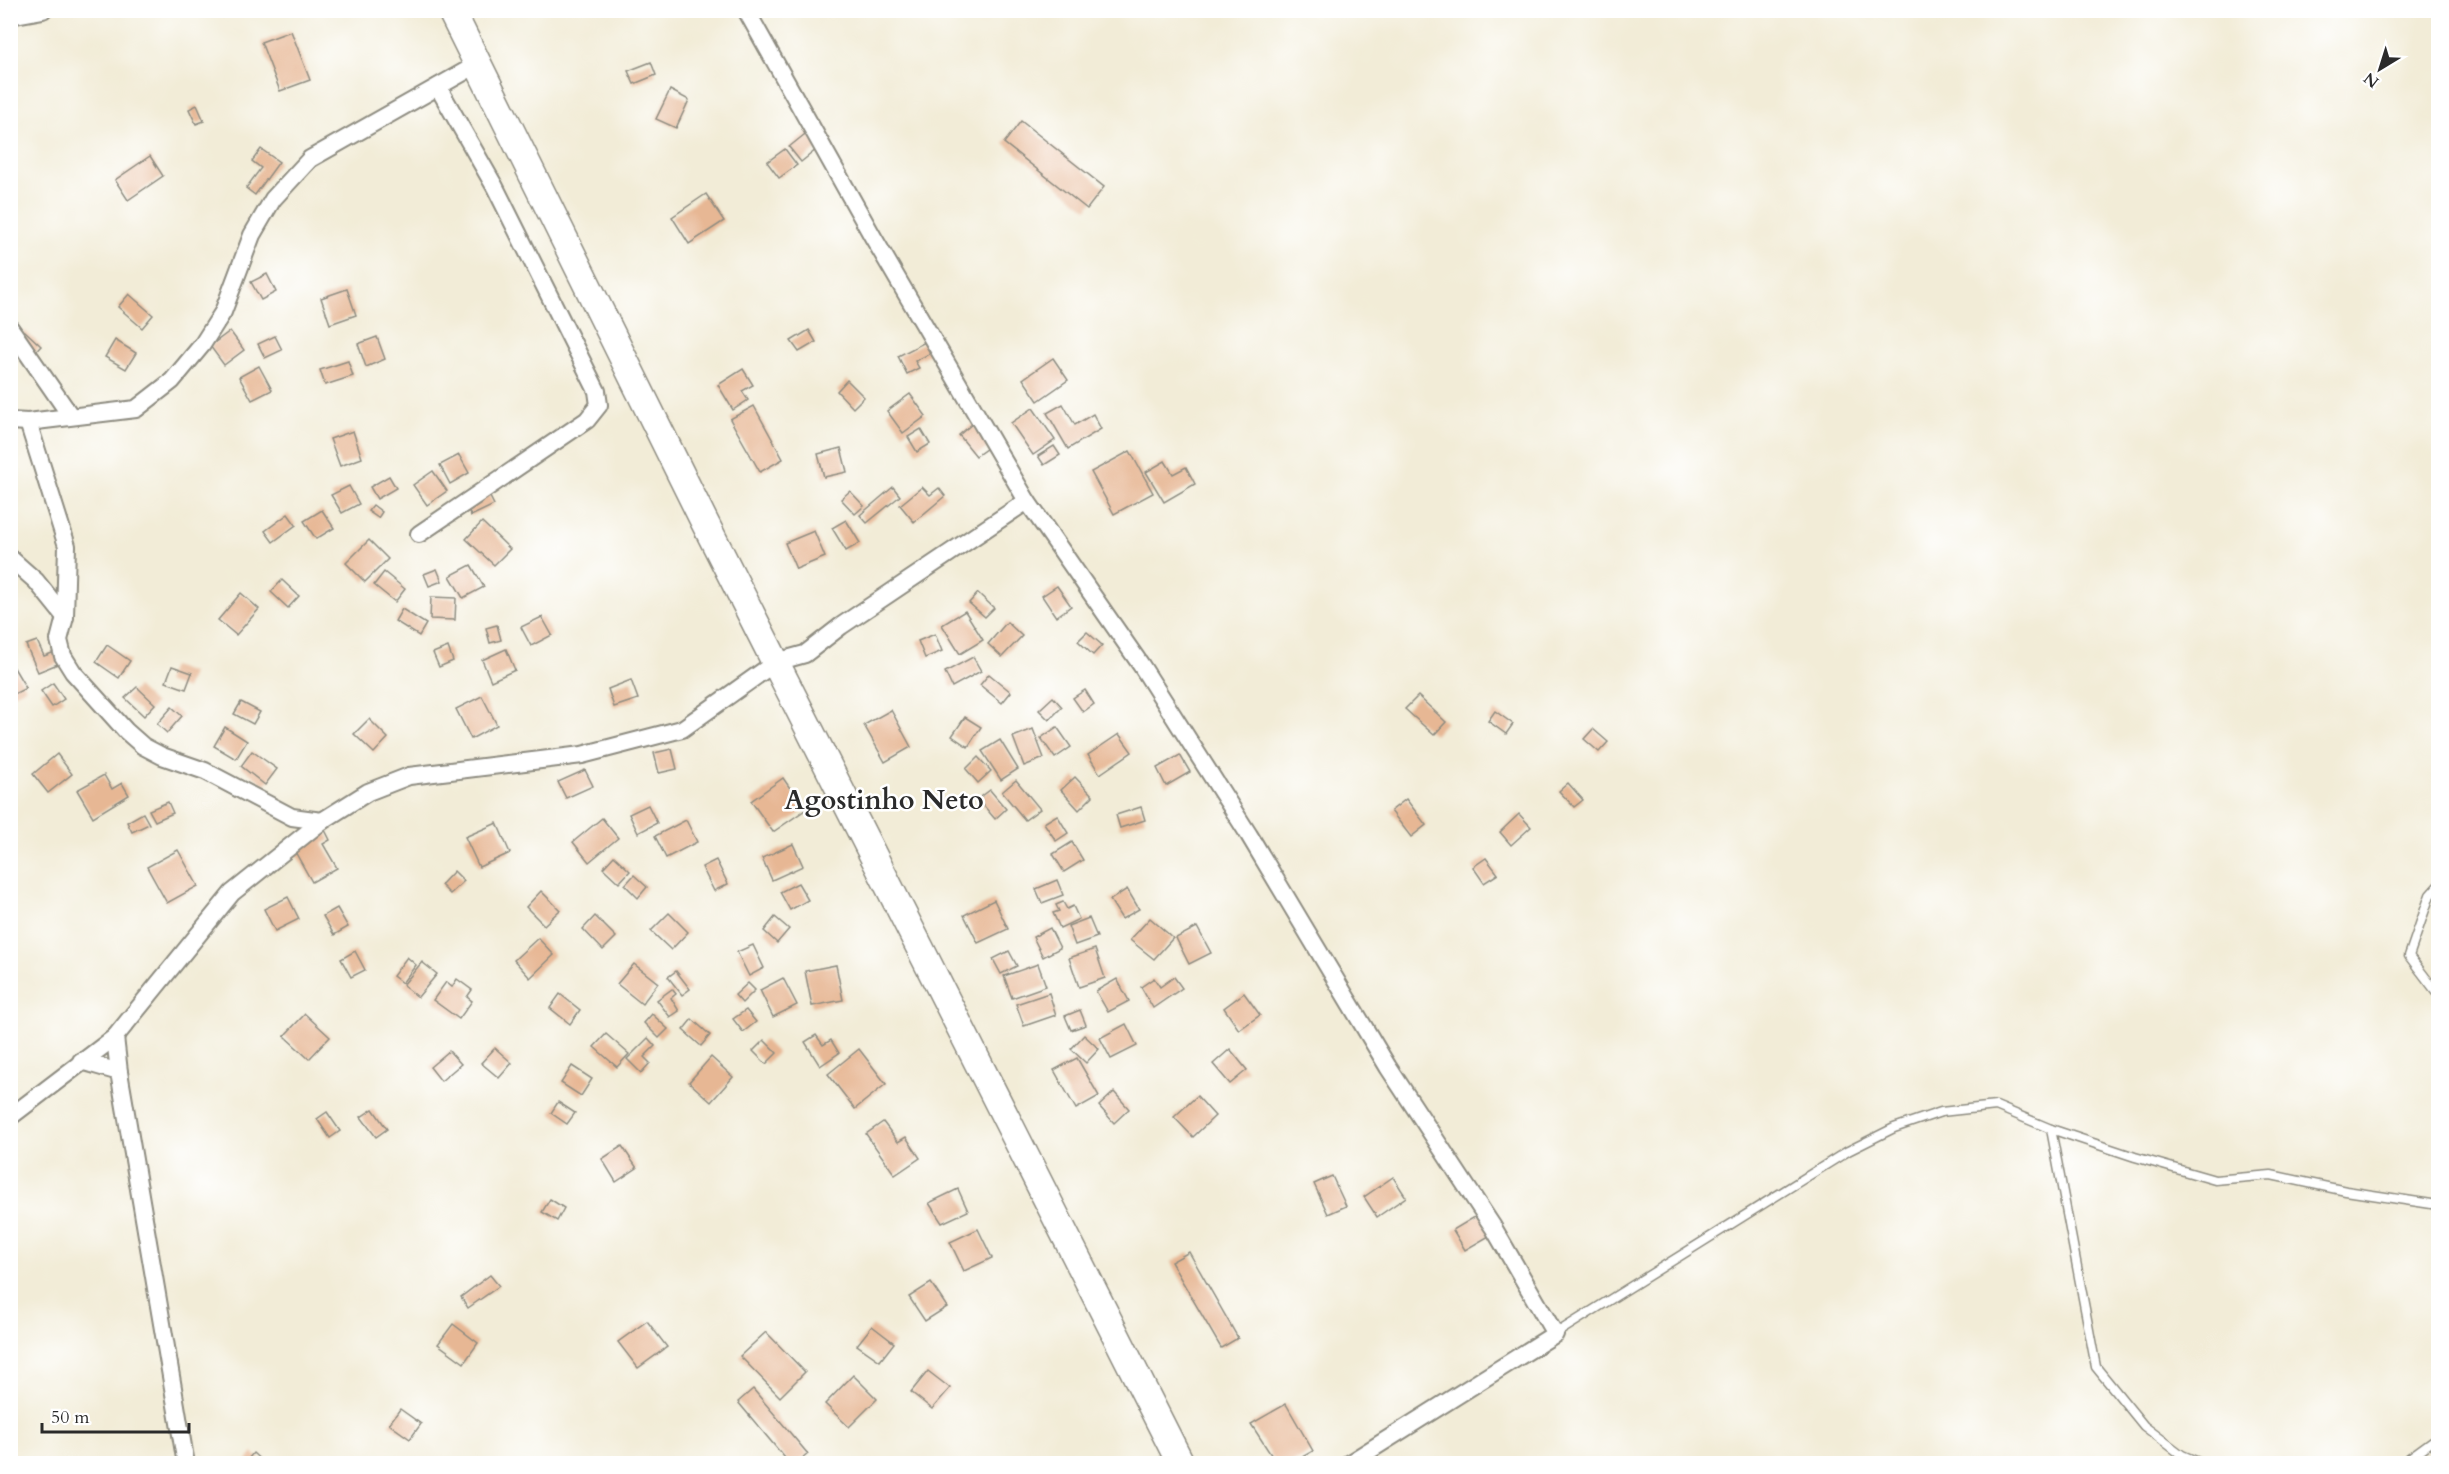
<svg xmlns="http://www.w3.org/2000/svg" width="2449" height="1474" font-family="Cardo,serif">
  <rect width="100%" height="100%" fill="#fff"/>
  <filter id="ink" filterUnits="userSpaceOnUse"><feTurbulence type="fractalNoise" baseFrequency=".0167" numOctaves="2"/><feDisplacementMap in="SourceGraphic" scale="12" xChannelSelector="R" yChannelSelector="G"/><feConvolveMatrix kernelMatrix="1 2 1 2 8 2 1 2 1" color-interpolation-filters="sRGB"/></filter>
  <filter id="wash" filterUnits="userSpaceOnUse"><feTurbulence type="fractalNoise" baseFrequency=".008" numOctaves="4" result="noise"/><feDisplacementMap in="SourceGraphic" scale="24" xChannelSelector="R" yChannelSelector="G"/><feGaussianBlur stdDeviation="1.35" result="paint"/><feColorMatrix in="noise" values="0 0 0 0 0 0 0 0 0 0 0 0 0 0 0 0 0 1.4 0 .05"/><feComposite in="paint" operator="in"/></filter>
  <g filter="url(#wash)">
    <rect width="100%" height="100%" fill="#f2ecd7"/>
    <g id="blocks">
      <g fill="#e7b794">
        <path d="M291,31L310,80L280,91L261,42Z"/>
        <path d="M651,62L656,75L634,84L628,71Z"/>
        <path d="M670,90L689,100L676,128L656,119Z"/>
        <path d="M197,105L204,121L196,124L189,109Z"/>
        <path d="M1021,121L1104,187L1087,209L1004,143Z"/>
        <path d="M815,126L827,141L801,162L789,147Z"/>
        <path d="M261,149L279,162L255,195L246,188L261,168L252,161Z"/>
        <path d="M785,149L797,165L779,178L767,162Z"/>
        <path d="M150,156L163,176L128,200L115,180Z"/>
        <path d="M706,194L724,221L689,244L672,217Z"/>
        <path d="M267,274L276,292L261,300L251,282Z"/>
        <path d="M347,289L356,315L330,324L321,298Z"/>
        <path d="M129,294L153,315L142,328L118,307Z"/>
        <path d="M809,330L816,342L799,352L791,341Z"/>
        <path d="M25,331L41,346L28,360L12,345Z"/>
        <path d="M230,331L244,350L224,365L210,346Z"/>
        <path d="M275,336L282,350L265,358L258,344Z"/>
        <path d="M377,337L385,359L366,367L358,344Z"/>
        <path d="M115,340L136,353L126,369L105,357Z"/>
        <path d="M929,340L935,351L915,361L919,368L907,374L898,356Z"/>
        <path d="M1053,358L1068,380L1038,401L1023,379Z"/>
        <path d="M348,361L353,376L325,385L320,370Z"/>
        <path d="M259,366L272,390L252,400L239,377Z"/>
        <path d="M743,369L753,385L742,391L748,400L733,410L718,385Z"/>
        <path d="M847,380L864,397L853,408L837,391Z"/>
        <path d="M910,394L926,416L903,433L887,411Z"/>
        <path d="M1063,404L1075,425L1093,414L1101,429L1068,449L1047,413Z"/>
        <path d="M754,406L783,459L760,472L730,419Z"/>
        <path d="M1033,408L1055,440L1033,455L1011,423Z"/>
        <path d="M972,424L990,446L976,456L959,435Z"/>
        <path d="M921,429L930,444L917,452L908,437Z"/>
        <path d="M353,431L362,458L340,466L330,439Z"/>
        <path d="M1054,446L1060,455L1044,465L1038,456Z"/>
        <path d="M841,448L847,472L824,477L818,454Z"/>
        <path d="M1130,451L1153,493L1114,514L1091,472Z"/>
        <path d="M459,455L469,473L450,484L440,465Z"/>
        <path d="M1165,461L1173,474L1186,467L1195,484L1164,502L1146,472Z"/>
        <path d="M433,471L447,491L427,505L413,485Z"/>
        <path d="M389,476L396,488L377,499L370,487Z"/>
        <path d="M349,486L359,504L342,513L331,495Z"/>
        <path d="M485,487L494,505L471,516L462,497Z"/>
        <path d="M893,487L900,496L867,523L860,515Z"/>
        <path d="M922,487L930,495L939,488L945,496L914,522L900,505Z"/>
        <path d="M850,491L864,506L855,514L841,499Z"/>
        <path d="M373,505L382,512L378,518L368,511Z"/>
        <path d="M322,510L334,528L316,539L304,521Z"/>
        <path d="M288,514L296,525L273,542L265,531Z"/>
        <path d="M846,520L860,543L846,551L832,528Z"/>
        <path d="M482,522L510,549L494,565L466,539Z"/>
        <path d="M814,531L825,557L796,569L785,543Z"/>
        <path d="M369,540L388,559L365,582L346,563Z"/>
        <path d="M471,565L484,587L463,598L450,576Z"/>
        <path d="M437,569L442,581L429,586L424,574Z"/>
        <path d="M384,572L405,589L395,602L374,585Z"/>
        <path d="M282,580L299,596L288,608L271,592Z"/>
        <path d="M1057,586L1071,606L1056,617L1042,596Z"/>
        <path d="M241,593L259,609L236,635L218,620Z"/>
        <path d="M978,593L994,608L985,617L969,603Z"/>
        <path d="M431,597L456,598L455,620L430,619Z"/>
        <path d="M402,609L426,624L419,636L395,621Z"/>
        <path d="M965,611L983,640L960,654L942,625Z"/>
        <path d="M542,617L552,635L531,646L521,627Z"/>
        <path d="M1007,622L1022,636L1002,657L988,644Z"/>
        <path d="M497,625L501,640L490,643L486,628Z"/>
        <path d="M1087,632L1102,645L1093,655L1078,641Z"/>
        <path d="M935,634L942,651L925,658L918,641Z"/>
        <path d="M37,641L44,656L55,652L60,663L38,672L26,645Z"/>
        <path d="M107,645L130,661L119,678L96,662Z"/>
        <path d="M448,647L453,661L439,667L433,653Z"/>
        <path d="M506,649L515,670L491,681L482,660Z"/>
        <path d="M973,657L981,671L952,687L945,672Z"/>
        <path d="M10,661L26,688L10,696Z"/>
        <path d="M172,666L192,673L186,689L166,682Z"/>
        <path d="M989,674L1011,692L1002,703L980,685Z"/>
        <path d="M631,680L638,699L614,707L608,689Z"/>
        <path d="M53,683L64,699L52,707L41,691Z"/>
        <path d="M137,687L155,704L144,716L125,698Z"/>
        <path d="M1085,690L1094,704L1083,712L1073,698Z"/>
        <path d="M482,696L497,725L471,739L456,709Z"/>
        <path d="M1418,696L1446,722L1434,735L1405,709Z"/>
        <path d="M1053,697L1062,707L1049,720L1039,710Z"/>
        <path d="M241,702L260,712L253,724L234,714Z"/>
        <path d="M172,707L182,716L167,733L157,724Z"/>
        <path d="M891,710L911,747L885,762L864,725Z"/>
        <path d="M1495,711L1513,724L1506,734L1488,721Z"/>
        <path d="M965,717L981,727L968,747L952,736Z"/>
        <path d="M369,719L388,738L374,753L354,734Z"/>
        <path d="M225,727L247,741L236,759L214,746Z"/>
        <path d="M1057,727L1071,747L1055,758L1041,738Z"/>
        <path d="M1033,729L1044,758L1024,766L1013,737Z"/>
        <path d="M1593,729L1608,742L1599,752L1584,739Z"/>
        <path d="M1119,734L1132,752L1100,774L1088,755Z"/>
        <path d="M1000,740L1018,769L1001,780L982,751Z"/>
        <path d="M672,749L677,769L659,773L654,753Z"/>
        <path d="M252,751L277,769L265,785L241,766Z"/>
        <path d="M57,754L72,774L48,793L33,774Z"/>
        <path d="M1180,755L1190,772L1166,786L1157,768Z"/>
        <path d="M978,757L991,771L978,783L966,769Z"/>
        <path d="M585,770L593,786L566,798L558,782Z"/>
        <path d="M104,775L112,789L122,783L129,795L93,817L77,790Z"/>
        <path d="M1075,777L1093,796L1079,810L1061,790Z"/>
        <path d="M783,778L805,810L773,832L751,801Z"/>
        <path d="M1016,780L1040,809L1025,820L1002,792Z"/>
        <path d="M1568,783L1583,800L1574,807L1559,791Z"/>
        <path d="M990,790L1006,809L995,819L978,799Z"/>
        <path d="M1406,799L1426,825L1411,837L1391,811Z"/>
        <path d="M168,802L173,813L155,821L149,810Z"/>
        <path d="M648,805L657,823L638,833L629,814Z"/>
        <path d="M1141,807L1145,820L1120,828L1116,815Z"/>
        <path d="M143,813L149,824L132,832L127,822Z"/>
        <path d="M1519,814L1531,827L1511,845L1500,832Z"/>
        <path d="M1057,815L1068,833L1056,841L1044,823Z"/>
        <path d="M602,818L618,838L589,862L573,842Z"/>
        <path d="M686,820L697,842L666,858L655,836Z"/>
        <path d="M497,823L510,853L479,867L465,837Z"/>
        <path d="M325,830L330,840L323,844L337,868L312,882L293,848Z"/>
        <path d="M1072,842L1083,860L1064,872L1053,854Z"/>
        <path d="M793,844L803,866L772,880L762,858Z"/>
        <path d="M178,850L198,886L167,903L147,867Z"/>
        <path d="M614,856L630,871L619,883L603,868Z"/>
        <path d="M1486,858L1498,874L1484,883L1473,867Z"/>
        <path d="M716,860L728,884L714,891L702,867Z"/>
        <path d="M454,871L464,881L450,894L441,885Z"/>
        <path d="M634,875L647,887L638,898L625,885Z"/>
        <path d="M1057,880L1063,895L1042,903L1036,889Z"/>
        <path d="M798,883L808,900L790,910L780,892Z"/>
        <path d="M1127,889L1139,909L1122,919L1110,900Z"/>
        <path d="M541,891L560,910L544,925L526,907Z"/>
        <path d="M288,897L299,919L275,931L264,909Z"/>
        <path d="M994,900L1008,929L978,943L964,915Z"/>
        <path d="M1063,902L1067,909L1073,906L1079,919L1060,928L1053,913L1059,911L1056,905Z"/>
        <path d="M337,908L348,927L334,935L323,916Z"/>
        <path d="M669,913L688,932L671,950L651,931Z"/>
        <path d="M595,916L616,937L603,950L583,929Z"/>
        <path d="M775,917L789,929L777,943L764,931Z"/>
        <path d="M1089,918L1097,937L1075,945L1068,926Z"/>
        <path d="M1150,918L1173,938L1154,959L1130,940Z"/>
        <path d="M1197,927L1211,953L1189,964L1176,938Z"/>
        <path d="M1050,928L1060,948L1043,957L1033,937Z"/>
        <path d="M538,938L554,955L530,978L514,960Z"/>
        <path d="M753,945L764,968L749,976L737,952Z"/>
        <path d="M1095,949L1105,978L1079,987L1069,958Z"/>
        <path d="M355,951L365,970L351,977L341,959Z"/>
        <path d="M1009,951L1017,966L1001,974L993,959Z"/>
        <path d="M407,957L416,965L402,983L393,976Z"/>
        <path d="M422,962L437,974L418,997L403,985Z"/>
        <path d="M634,964L658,983L642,1004L617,984Z"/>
        <path d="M1038,964L1046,986L1012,998L1004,976Z"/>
        <path d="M836,965L843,1000L812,1006L805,971Z"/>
        <path d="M676,971L690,989L682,995L668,977Z"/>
        <path d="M1174,977L1182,988L1153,1008L1141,987L1154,978L1160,987Z"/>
        <path d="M783,978L797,1005L773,1017L760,990Z"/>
        <path d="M457,979L472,990L467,997L472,1001L459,1019L433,1000L446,982L452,987Z"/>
        <path d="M1117,979L1129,1001L1108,1012L1096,991Z"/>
        <path d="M748,983L755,990L742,1003L735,995Z"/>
        <path d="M672,989L676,994L671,998L679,1011L670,1017L657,1000Z"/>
        <path d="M1049,993L1056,1015L1024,1026L1016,1004Z"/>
        <path d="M1244,993L1260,1015L1239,1030L1224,1008Z"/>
        <path d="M560,994L580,1010L570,1024L550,1008Z"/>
        <path d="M746,1010L756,1022L743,1032L733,1019Z"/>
        <path d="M1080,1010L1086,1025L1071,1030L1065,1016Z"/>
        <path d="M305,1014L330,1037L309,1059L284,1036Z"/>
        <path d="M652,1014L668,1029L659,1038L644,1023Z"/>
        <path d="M692,1019L710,1035L701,1046L683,1030Z"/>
        <path d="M1126,1024L1137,1046L1111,1059L1100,1038Z"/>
        <path d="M606,1034L629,1054L617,1067L594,1047Z"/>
        <path d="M816,1035L823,1045L831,1040L839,1053L820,1066L805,1042Z"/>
        <path d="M1084,1035L1099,1049L1086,1063L1071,1049Z"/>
        <path d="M648,1038L655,1046L644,1057L650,1063L641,1073L627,1059Z"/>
        <path d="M764,1040L777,1053L766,1064L753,1051Z"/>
        <path d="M495,1048L512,1063L499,1078L481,1063Z"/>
        <path d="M859,1049L886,1084L855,1109L828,1074Z"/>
        <path d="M1230,1049L1247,1070L1230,1084L1213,1064Z"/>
        <path d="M449,1051L461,1064L441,1081L430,1067Z"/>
        <path d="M711,1057L733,1077L711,1102L689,1082Z"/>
        <path d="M1077,1058L1099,1096L1076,1109L1054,1070Z"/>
        <path d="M572,1066L592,1079L581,1096L561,1083Z"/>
        <path d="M1114,1092L1129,1109L1114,1123L1099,1106Z"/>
        <path d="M1197,1096L1215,1116L1193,1137L1174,1117Z"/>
        <path d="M558,1102L575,1113L567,1124L551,1113Z"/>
        <path d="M373,1109L387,1129L376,1137L361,1117Z"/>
        <path d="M327,1112L340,1131L330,1138L317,1119Z"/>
        <path d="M883,1122L898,1142L906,1137L920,1158L895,1175L866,1134Z"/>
        <path d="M622,1146L637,1168L616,1182L602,1159Z"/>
        <path d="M1332,1176L1346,1206L1328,1214L1314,1184Z"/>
        <path d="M1393,1177L1406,1197L1377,1217L1364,1197Z"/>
        <path d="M958,1189L968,1211L942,1223L929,1203Z"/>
        <path d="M550,1199L564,1208L557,1221L542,1212Z"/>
        <path d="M1483,1212L1496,1232L1465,1250L1453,1230Z"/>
        <path d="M978,1229L992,1258L964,1271L950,1242Z"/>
        <path d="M1189,1252L1238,1338L1221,1348L1171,1262Z"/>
        <path d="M490,1275L499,1286L468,1308L461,1297Z"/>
        <path d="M931,1283L947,1307L925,1321L909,1297Z"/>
        <path d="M647,1321L667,1347L638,1368L618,1342Z"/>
        <path d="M453,1324L478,1343L464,1363L438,1344Z"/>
        <path d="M872,1326L894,1343L880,1361L857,1345Z"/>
        <path d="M766,1332L805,1372L780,1397L740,1356Z"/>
        <path d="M928,1371L950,1388L932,1409L911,1392Z"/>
        <path d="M853,1375L877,1399L849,1427L825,1404Z"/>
        <path d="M753,1389L808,1454L796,1464H790L738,1402Z"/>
        <path d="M1286,1404L1313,1451L1290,1464H1277L1251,1424Z"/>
        <path d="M400,1409L421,1424L410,1439L389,1424Z"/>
        <path d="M253,1453L265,1464H244Z"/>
      </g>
    </g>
  </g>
  <g filter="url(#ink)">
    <use href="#blocks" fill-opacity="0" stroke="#8e8c81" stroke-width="1.5"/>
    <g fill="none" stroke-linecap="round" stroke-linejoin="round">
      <g stroke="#8e8c81" stroke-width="11">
        <g id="service">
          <path d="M2438,886L2430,895L2409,956L2438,994"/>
          <path d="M2051,1129L2135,1157L2215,1180L2271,1175L2346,1191L2438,1205"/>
          <path d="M1555,1334L1848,1151L1894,1128L1941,1112L1996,1106L2051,1129L2096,1367L2144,1426L2182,1455L2203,1464"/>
          <path d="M2401,1464L2438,1437"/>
        </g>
      </g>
      <g stroke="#8e8c81" stroke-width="20">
        <g id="minor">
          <path d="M746,10L873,237L1027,501L1141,665L1249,835L1388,1067L1493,1227L1555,1334L1348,1464"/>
          <path d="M10,16L43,10"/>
          <path d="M10,328L70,415"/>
          <path d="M10,421L28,422L136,409L172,381L202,345L223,312L252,235L273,199L310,159L478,64"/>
          <path d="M28,422L67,546L65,617L59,640L63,656L73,672L126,731L143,746L162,756L205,771L292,817L322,821"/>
          <path d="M419,534L587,420L599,405L597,391L495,187L438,87"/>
          <path d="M10,558L36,581L65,617"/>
          <path d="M115,1037L119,1072L186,1464"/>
          <path d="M81,1061L119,1072"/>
          <path d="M10,1117L115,1037L232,893L322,821L368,792L409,776L582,755L682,729L776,662L805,654L841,626L1027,501"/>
        </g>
      </g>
      <g stroke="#8e8c81" stroke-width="30">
        <path id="primary" d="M451,10L704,521L1181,1464"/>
      </g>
      <use href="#service" stroke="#fff" stroke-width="8"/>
      <use href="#minor" stroke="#fff" stroke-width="16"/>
      <use href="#primary" stroke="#fff" stroke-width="27"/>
    </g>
  </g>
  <g text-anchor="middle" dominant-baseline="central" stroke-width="5" stroke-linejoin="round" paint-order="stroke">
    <g font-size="27" font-weight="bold" fill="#2b2b2b" stroke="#fff">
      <text x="884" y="800">Agostinho Neto</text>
    </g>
  </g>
  <rect width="2449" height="1474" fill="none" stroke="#fff" stroke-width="36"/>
  <g transform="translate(2380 69) rotate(218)" stroke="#ffffff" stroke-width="4.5" paint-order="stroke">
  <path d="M0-4.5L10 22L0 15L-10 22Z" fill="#2b2b2b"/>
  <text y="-9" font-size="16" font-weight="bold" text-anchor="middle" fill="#2b2b2b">N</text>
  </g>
  <path d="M42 1423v9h147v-9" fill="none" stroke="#2b2b2b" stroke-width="3"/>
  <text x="51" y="1423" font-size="18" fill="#2b2b2b" stroke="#ffffff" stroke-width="4.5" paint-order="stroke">50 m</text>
</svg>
